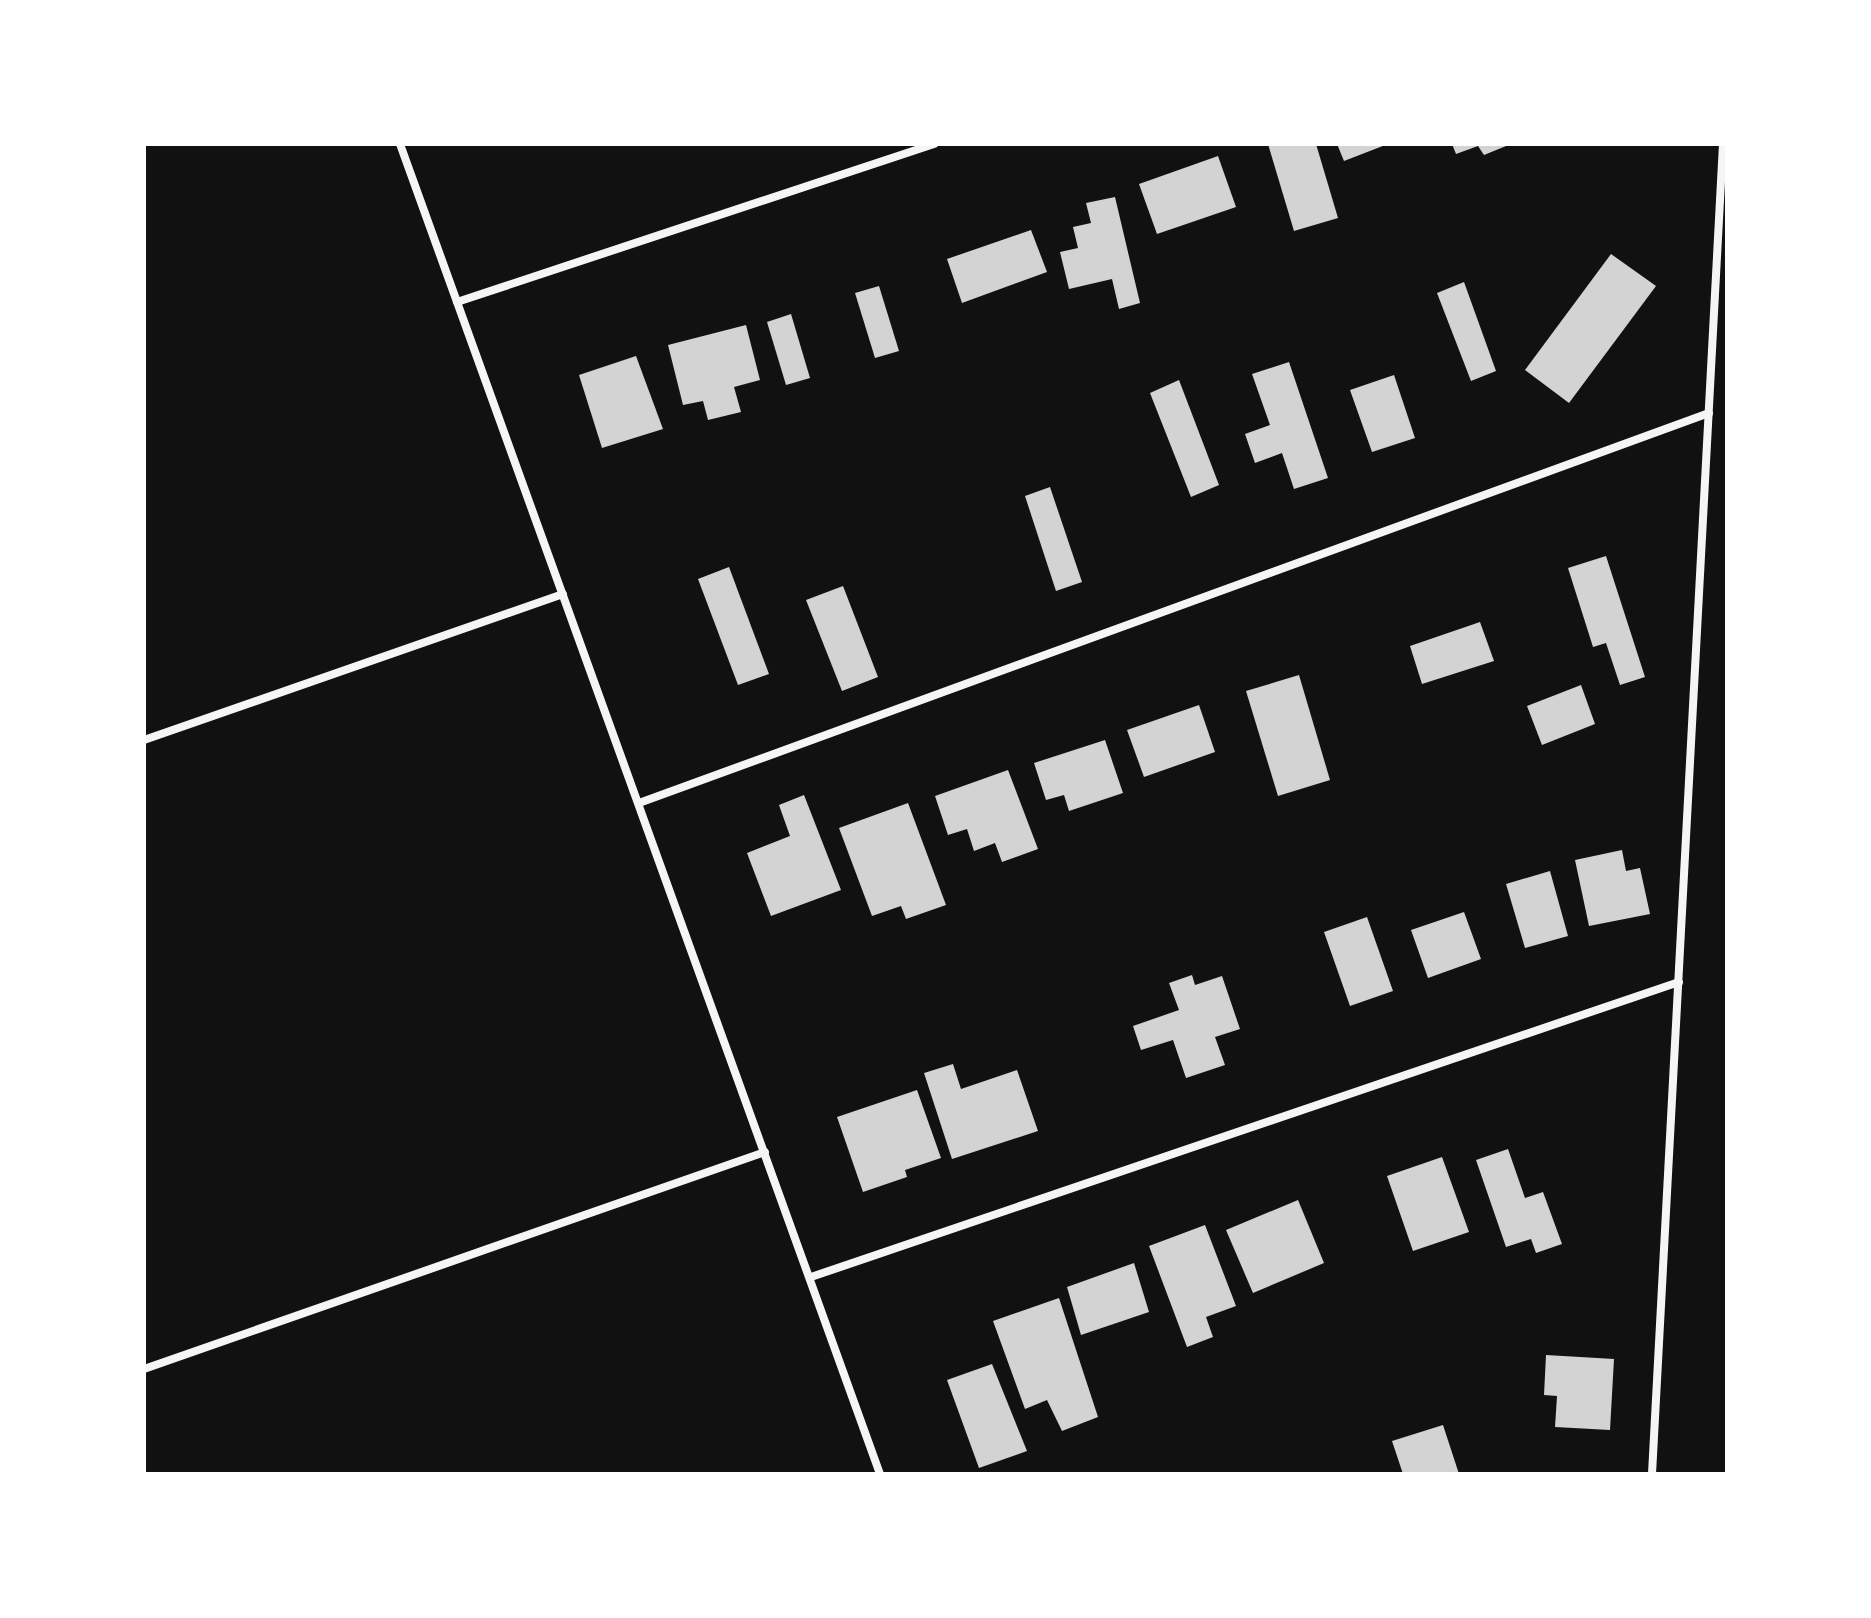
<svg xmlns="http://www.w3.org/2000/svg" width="1871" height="1618" font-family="'Asap Condensed',sans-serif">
  <rect width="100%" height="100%" fill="#111"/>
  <g fill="#d3d3d3">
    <path d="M1268,144H1316L1338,218L1294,231Z"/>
    <path d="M1337,144H1388L1344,161Z"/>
    <path d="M1452,144H1511L1484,155L1478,146L1456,154Z"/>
    <path d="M1218,156L1236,207L1157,234L1139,184Z"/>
    <path d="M1115,197L1140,303L1119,309L1112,279L1069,289L1060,252L1078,248L1073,227L1091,223L1086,203Z"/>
    <path d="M1031,230L1047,272L962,303L947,259Z"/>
    <path d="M1611,254L1656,286L1569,403L1525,370Z"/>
    <path d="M1464,282L1496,371L1471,381L1437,293Z"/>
    <path d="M879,286L899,351L875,358L855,293Z"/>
    <path d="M791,314L810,378L786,385L767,322Z"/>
    <path d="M746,325L760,380L734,387L741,412L708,420L703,401L683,405L668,345Z"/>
    <path d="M636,356L663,429L602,448L579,375Z"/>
    <path d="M1289,362L1328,478L1294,489L1282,453L1255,463L1245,434L1270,425L1252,374Z"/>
    <path d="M1394,375L1415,438L1372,452L1350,390Z"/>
    <path d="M1179,380L1219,485L1191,497L1150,393Z"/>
    <path d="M1050,487L1082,582L1056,591L1025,496Z"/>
    <path d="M1606,556L1645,677L1620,685L1606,643L1593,647L1568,568Z"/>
    <path d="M729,567L769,674L738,685L698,579Z"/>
    <path d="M843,586L878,677L842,691L806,600Z"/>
    <path d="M1480,622L1494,661L1422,684L1410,646Z"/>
    <path d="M1299,675L1330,780L1278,796L1246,691Z"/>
    <path d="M1581,685L1595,724L1542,745L1527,706Z"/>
    <path d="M1199,705L1215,752L1144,777L1127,730Z"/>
    <path d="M1105,740L1123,793L1069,811L1064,795L1046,800L1034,763Z"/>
    <path d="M1008,770L1038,849L1002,862L995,843L974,851L967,829L948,835L935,796Z"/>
    <path d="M804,795L841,890L771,916L747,853L790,836L779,805Z"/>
    <path d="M908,803L946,905L906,919L901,906L872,916L839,828Z"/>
    <path d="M1622,850L1626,871L1640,868L1650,914L1589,926L1575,860Z"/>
    <path d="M1550,871L1568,936L1525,948L1506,884Z"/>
    <path d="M1464,912L1481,959L1428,978L1411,930Z"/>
    <path d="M1367,917L1393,991L1350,1006L1324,932Z"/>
    <path d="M1192,975L1195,985L1222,976L1240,1029L1215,1037L1225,1065L1186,1078L1173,1040L1141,1050L1133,1026L1179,1010L1169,983Z"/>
    <path d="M953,1064L961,1089L1017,1070L1038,1131L952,1159L924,1073Z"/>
    <path d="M917,1090L941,1158L905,1170L907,1177L863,1192L837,1117Z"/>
    <path d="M1508,1149L1525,1198L1543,1192L1562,1244L1536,1253L1531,1239L1506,1247L1476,1160Z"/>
    <path d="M1442,1157L1469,1232L1413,1251L1387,1176Z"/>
    <path d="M1298,1200L1324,1263L1253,1293L1226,1230Z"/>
    <path d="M1205,1225L1236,1306L1206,1317L1213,1337L1187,1347L1149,1246Z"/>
    <path d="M1134,1263L1149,1312L1081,1335L1067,1287Z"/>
    <path d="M1059,1298L1098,1417L1062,1431L1047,1400L1025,1409L993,1321Z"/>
    <path d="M1546,1355L1614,1359L1610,1430L1555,1427L1557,1396L1544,1395Z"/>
    <path d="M992,1364L1027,1451L979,1468L947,1380Z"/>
    <path d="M1443,1425L1459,1474H1403L1392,1441Z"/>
  </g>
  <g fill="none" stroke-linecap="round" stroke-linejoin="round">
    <g stroke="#f5f5f5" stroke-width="8">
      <path d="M400,144L880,1474"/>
      <path d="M457,302L934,144"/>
      <path d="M144,740L563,594"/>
      <path d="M639,803L1709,413"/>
      <path d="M811,1277L1679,982"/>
      <path d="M144,1369L765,1152"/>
      <path d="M1652,1474L1723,144"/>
    </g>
  </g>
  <rect width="1871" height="1618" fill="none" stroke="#ffffff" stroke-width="292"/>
</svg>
